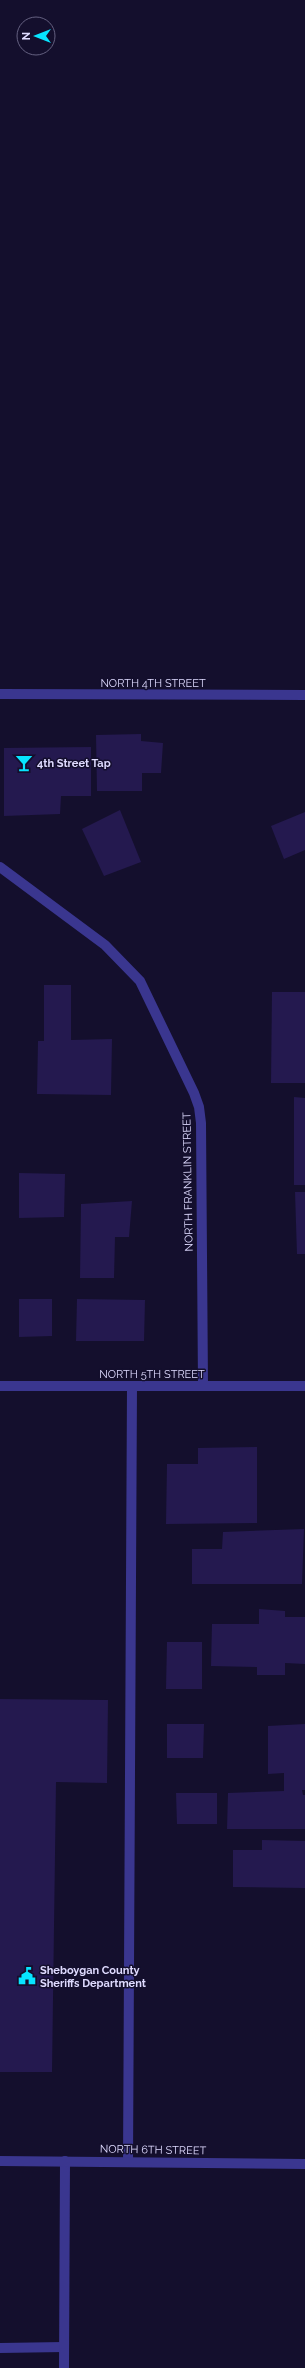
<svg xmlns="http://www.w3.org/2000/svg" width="305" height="2368" font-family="Raleway,sans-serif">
  <rect width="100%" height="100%" fill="#140f2d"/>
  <g fill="#24194f">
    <path d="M141,734V741L163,743L161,773H142V791H97L96,735Z"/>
    <path d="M91,747V796H61L60,814L4,816V748Z"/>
    <path d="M120,810L141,862L104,876L82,829Z"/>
    <path d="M305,812V850L284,859L271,826Z"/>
    <path d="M44,985H71V1040L112,1039L111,1095L37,1094L38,1041H44Z"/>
    <path d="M272,992H305V1083H271Z"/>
    <path d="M294,1097L305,1098V1185H294Z"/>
    <path d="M19,1173L65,1174L64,1217L19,1218Z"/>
    <path d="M295,1192H305V1254H297Z"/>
    <path d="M132,1201L129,1237H115L114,1278H80L81,1204Z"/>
    <path d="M19,1299H52V1336L19,1337Z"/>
    <path d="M77,1299L145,1300L144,1341H76Z"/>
    <path d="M257,1447V1523L166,1524L167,1464H198V1448Z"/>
    <path d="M304,1529L302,1584H192V1549H222L223,1532Z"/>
    <path d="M259,1609L285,1611V1617H305V1664L285,1663V1675H257V1667L211,1666L212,1624H259Z"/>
    <path d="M167,1642H202V1689H166Z"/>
    <path d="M0,1699L108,1700L107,1783L56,1782L52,2072H0Z"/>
    <path d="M167,1724H204L203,1758H167Z"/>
    <path d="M305,1724V1790H302L303,1795H305V1829H227L228,1793L284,1791V1773L268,1774V1726Z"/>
    <path d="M176,1793H217V1824H177Z"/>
    <path d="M262,1840L305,1841V1888L233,1887V1850H262Z"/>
  </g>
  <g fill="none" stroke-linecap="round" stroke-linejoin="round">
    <g stroke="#3a368f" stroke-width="10">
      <path d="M128,2162L132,1386"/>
      <path d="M0,2348L64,2347"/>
      <path d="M64,2368L65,2161"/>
    </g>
    <g stroke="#3a368f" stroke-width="10">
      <path d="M0,694L305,695"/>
      <path d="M0,867L105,945L140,981L194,1093L199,1107L201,1123L203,1386"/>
      <path d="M0,1386H305"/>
      <path d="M0,2161L305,2164"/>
    </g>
  </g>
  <defs>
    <g id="bar-bare" transform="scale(1.38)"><path d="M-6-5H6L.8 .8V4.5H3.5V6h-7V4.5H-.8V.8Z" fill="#07e5ff" stroke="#140f2d" stroke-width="2.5" paint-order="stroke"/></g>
    <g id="civic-bare" transform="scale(1.38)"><path d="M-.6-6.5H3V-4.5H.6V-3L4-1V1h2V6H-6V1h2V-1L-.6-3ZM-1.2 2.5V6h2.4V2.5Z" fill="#07e5ff" stroke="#140f2d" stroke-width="2.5" paint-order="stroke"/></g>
  </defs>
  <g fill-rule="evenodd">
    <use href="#bar-bare" x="24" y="763"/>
    <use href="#civic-bare" x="27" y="1976"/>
  </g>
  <g text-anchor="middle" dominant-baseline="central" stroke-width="3" stroke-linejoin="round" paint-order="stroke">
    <g font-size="11" fill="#dfdbff" stroke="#140f2d">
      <text x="153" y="683">NORTH 4TH STREET</text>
      <text transform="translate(188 1182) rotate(-91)">NORTH FRANKLIN STREET</text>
      <text x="152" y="1374">NORTH 5TH STREET</text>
      <text transform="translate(153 2150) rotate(1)">NORTH 6TH STREET</text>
    </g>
    <g font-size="11" font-weight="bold" fill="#dfdbff" stroke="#140f2d" text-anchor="start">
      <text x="37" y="763">4th Street Tap</text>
      <text x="40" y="1970">Sheboygan County<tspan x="40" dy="13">Sheriffs Department</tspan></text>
    </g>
  </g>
  <g transform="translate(36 36) rotate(270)"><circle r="19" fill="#140f2d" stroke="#656181"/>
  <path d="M0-3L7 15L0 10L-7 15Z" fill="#07e5ff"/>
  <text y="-6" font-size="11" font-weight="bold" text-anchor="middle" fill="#dfdbff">N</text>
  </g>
</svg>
